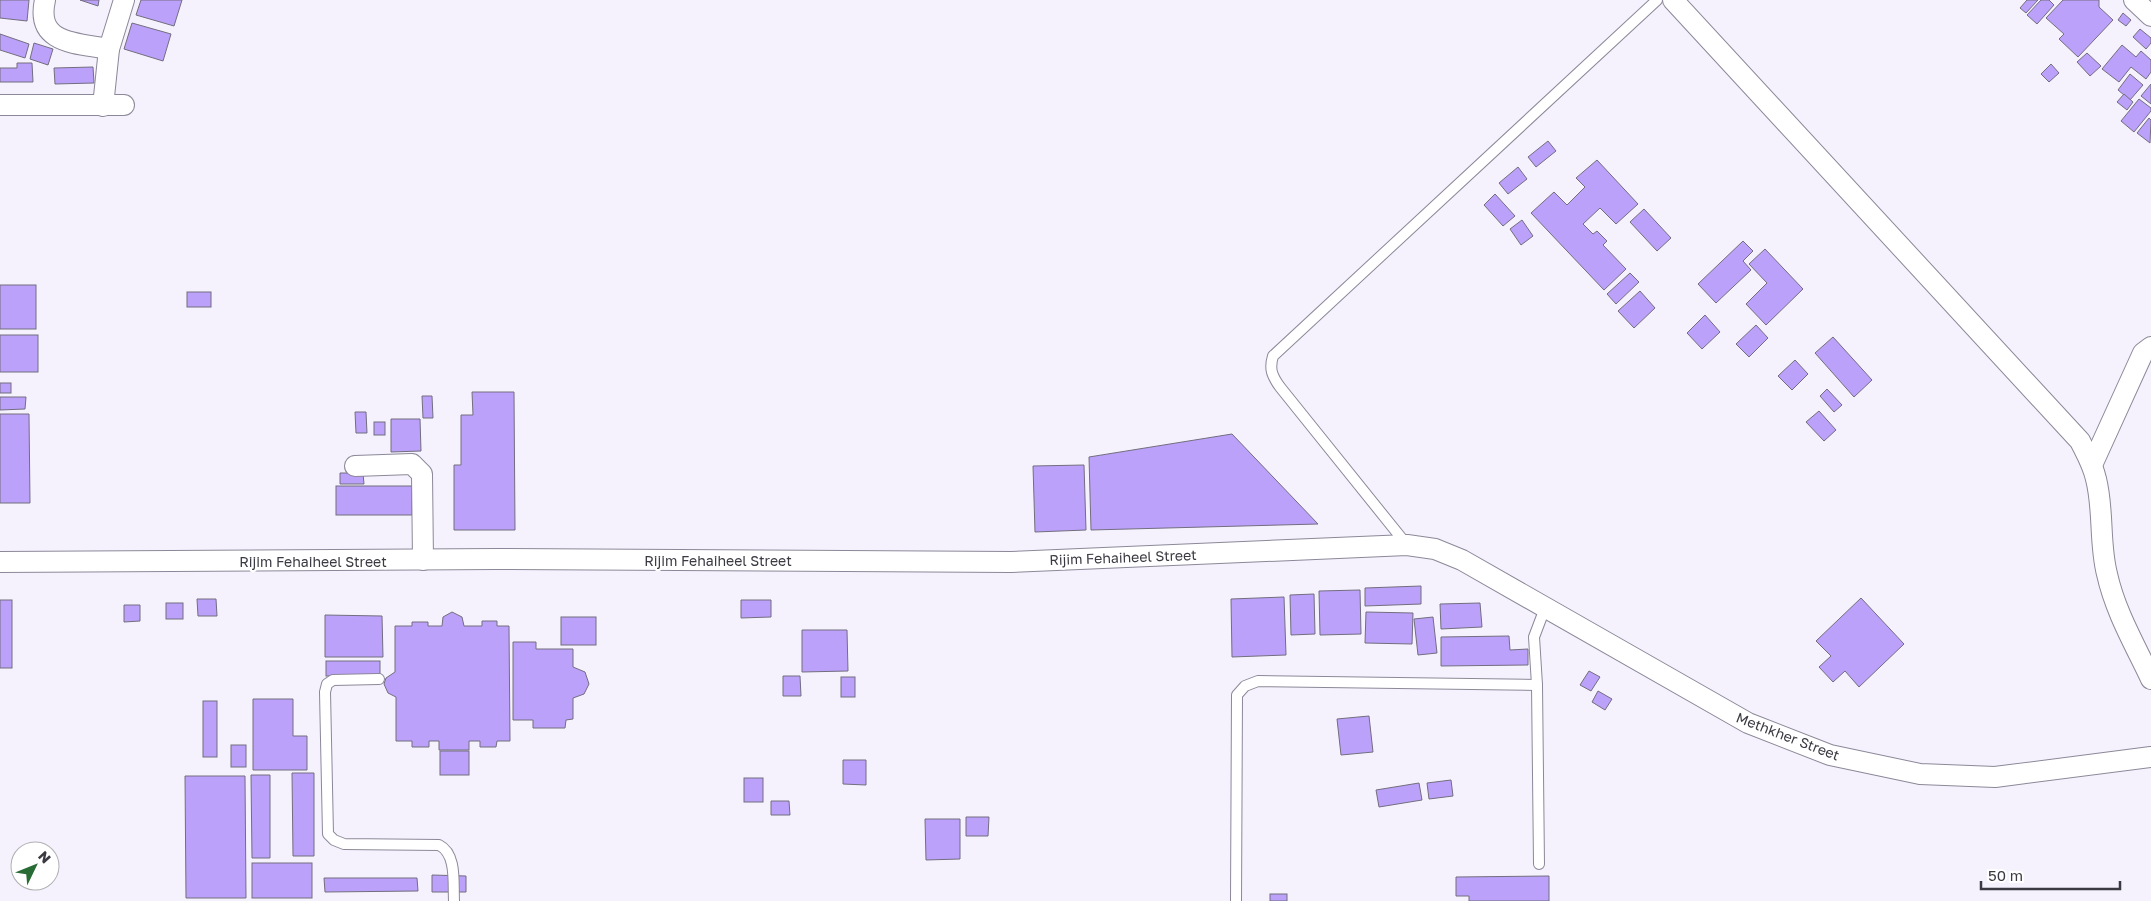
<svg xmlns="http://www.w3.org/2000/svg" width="2151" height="901" font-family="'Golos Text',sans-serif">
  <rect width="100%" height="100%" fill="#f5f2fd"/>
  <g fill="#bca1fa" stroke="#726e7f">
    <path d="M0,0H29L27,21L0,18Z"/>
    <path d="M80,0H99L98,6Z"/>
    <path d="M141,0H182L174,26L136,15Z"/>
    <path d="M2027,0H2038L2026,13L2020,8Z"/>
    <path d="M2041,0H2049L2054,5L2037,24L2027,15Z"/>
    <path d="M2063,0H2099V7L2113,20L2078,57L2059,39L2064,34L2046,18Z"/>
    <path d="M2123,13L2131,20L2126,26L2118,20Z"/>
    <path d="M132,23L171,34L163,61L124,49Z"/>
    <path d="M2140,29L2151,38V43L2146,49L2133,37Z"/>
    <path d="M0,34L29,44L25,58L0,50Z"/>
    <path d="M34,43L53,49L48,65L30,59Z"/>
    <path d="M2122,45L2136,57L2141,51L2151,60V72L2146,79L2131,67L2119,82L2102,69Z"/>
    <path d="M2087,53L2101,66L2090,76L2077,62Z"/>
    <path d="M17,63H32L33,82H0V68H17Z"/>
    <path d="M2051,64L2059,73L2049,82L2041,74Z"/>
    <path d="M93,67L94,83L55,84L54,68Z"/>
    <path d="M2130,74L2143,85L2130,100L2118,90Z"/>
    <path d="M2151,84V104L2141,96Z"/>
    <path d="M2124,94L2133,102L2127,110L2117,102Z"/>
    <path d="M2139,99L2151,108V111L2134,132L2121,121Z"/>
    <path d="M2149,118L2151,120L2150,143L2137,133Z"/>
    <path d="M1548,141L1556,151L1536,167L1528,157Z"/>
    <path d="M1597,160L1638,204L1616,224L1600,208L1583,224L1593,234L1597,231L1607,241L1603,245L1626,269L1604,290L1531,213L1554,192L1567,205L1585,187L1576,178Z"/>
    <path d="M1518,167L1527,179L1508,194L1499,183Z"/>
    <path d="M1495,194L1515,216L1503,226L1484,205Z"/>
    <path d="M1644,209L1671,238L1657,251L1630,222Z"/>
    <path d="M1522,220L1533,236L1521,245L1510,229Z"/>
    <path d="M1743,241L1753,251L1743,261L1751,270L1716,303L1698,284Z"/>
    <path d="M1765,249L1803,289L1766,325L1746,304L1767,283L1749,264Z"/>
    <path d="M1630,273L1639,282L1616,304L1607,294Z"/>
    <rect x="0" y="285" width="36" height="44"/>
    <path d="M1640,291L1655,308L1634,328L1618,311Z"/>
    <rect x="187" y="292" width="24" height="15"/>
    <path d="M1705,315L1720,332L1702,349L1687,333Z"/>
    <path d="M1756,325L1768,338L1749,357L1736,344Z"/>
    <rect x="0" y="335" width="38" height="37"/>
    <path d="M1833,337L1872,380L1854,397L1815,353Z"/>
    <path d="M1795,360L1808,374L1792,390L1778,376Z"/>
    <rect x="0" y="383" width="11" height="10"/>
    <path d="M1827,389L1842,405L1834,412L1820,396Z"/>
    <path d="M472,392H514L515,530H454V465H461V415H473Z"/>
    <path d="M422,396H432L433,418H423Z"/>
    <path d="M0,397H26L25,409L0,410Z"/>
    <path d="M1819,411L1836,430L1824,441L1806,422Z"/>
    <path d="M355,412H366L367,433H356Z"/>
    <path d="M0,414H29L30,503H0Z"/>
    <path d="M391,419H420L421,451L391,452Z"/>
    <rect x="374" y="422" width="11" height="13"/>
    <path d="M1232,434L1318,524L1091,530L1089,457Z"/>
    <path d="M1084,465L1086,530L1035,532L1033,466Z"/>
    <path d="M340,473H363L364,484H340Z"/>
    <rect x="336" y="486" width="76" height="29"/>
    <path d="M1421,586V604L1365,606V588Z"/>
    <path d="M1360,590L1361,634L1320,635L1319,591Z"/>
    <path d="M1314,594L1315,634L1291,635L1290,595Z"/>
    <path d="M1284,597L1286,655L1232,657L1231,599Z"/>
    <path d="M1861,598L1904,644L1859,687L1845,671L1833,682L1819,667L1831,656L1816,641Z"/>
    <path d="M197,599H216L217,616H198Z"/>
    <rect x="0" y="600" width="12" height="68"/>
    <path d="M741,600H771V617L741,618Z"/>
    <rect x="166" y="603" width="17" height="16"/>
    <path d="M1480,603L1482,627L1441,629L1440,604Z"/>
    <path d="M124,605H140V621L124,622Z"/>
    <path d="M452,612L462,617L464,626H482V621H497V626H509L510,741H497L496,747H480V741H469V750H439V741H429V747H412V741H396V697L388,693L384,684L386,678L395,672V626H412V622H428V626H442L443,617Z"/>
    <path d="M1366,612L1413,613L1412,644L1365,643Z"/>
    <path d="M325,615L382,616L383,657H325Z"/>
    <rect x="561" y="617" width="35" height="28"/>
    <path d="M1433,617L1437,653L1418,655L1414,619Z"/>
    <path d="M802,630H847L848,671L802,672Z"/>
    <path d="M1509,636L1510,650L1528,649V665L1441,666V637Z"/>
    <path d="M513,642H536V649H573V667L585,672L589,684L584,694L573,698V719L566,720L565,728H533V720H513Z"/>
    <rect x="326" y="661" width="54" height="15"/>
    <path d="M1589,671L1600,677L1591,691L1580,685Z"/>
    <path d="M783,676H800L801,696H783Z"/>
    <rect x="841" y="677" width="14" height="20"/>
    <path d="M1598,691L1612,699L1605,710L1592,702Z"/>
    <path d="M253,699H293V736H307V770H253Z"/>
    <rect x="203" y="701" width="14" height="56"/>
    <path d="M1369,716L1373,752L1341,755L1337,719Z"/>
    <rect x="231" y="745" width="15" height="22"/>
    <rect x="440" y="751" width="29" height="24"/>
    <path d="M843,760H866V785L843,784Z"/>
    <path d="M292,773H314V856H293Z"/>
    <path d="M251,775H270V858H252Z"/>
    <path d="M185,776H245L246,898H186Z"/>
    <rect x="744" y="778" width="19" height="24"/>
    <path d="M1451,780L1453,796L1429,799L1427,783Z"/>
    <path d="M1419,783L1422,800L1379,807L1376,790Z"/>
    <path d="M771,801H789L790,815H771Z"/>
    <path d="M966,817H989L988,836H966Z"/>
    <path d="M925,819H960V859L926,860Z"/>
    <rect x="252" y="863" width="60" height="35"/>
    <path d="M432,875L466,876V892H432Z"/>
    <path d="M1549,876V901H1469V896H1456V877Z"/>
    <path d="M324,878H417L418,891L325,892Z"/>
    <rect x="1270" y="894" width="17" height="7"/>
  </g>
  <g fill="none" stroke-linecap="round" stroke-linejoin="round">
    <g stroke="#8c8899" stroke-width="12">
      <g id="service">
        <path d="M1407,545L1280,387C1272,376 1269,369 1273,356L1657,0"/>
        <path d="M379,679L333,680L327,684L325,692L328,834L334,840L344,844L439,845C457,854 453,883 454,901"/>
        <path d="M1539,864L1537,685L1534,637L1545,608"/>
        <path d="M1236,901L1237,695L1245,686L1258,681L1537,685"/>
      </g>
    </g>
    <g stroke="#8c8899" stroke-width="22">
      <g id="minor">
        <path d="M45,0C35,45 78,43 109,49"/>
        <path d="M1673,0L2080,441C2086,453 2093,465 2096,479C2104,510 2099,543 2107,574C2115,611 2135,645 2151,679"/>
        <path d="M2134,0L2151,16"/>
        <path d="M0,105H124"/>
        <path d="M103,106L109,49L124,0"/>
        <path d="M2092,465L2143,353L2151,347"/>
        <path d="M355,466L412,464L422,474L423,560"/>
        <path d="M0,562L496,559L1011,562L1407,545L1435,549L1462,560L1748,723L1830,755L1920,774L1995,777L2151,757"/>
      </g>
    </g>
    <use href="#service" stroke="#fff" stroke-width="10"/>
    <use href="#minor" stroke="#fff" stroke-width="20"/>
  </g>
  <g text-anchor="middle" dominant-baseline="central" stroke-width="4.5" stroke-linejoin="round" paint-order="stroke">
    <g font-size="14" fill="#3b3941" stroke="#fff">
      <text transform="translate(1123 557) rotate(-2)">Rijim Fehaiheel Street</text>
      <text x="718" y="560">Rijim Fehaiheel Street</text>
      <text x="313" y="561">Rijim Fehaiheel Street</text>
      <text transform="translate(1788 736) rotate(21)">Methkher Street</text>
    </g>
  </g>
  <g transform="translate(35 866) rotate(47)"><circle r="24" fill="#ffffff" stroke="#b1b0b3"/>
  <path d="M0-4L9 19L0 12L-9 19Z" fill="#296b35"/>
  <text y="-8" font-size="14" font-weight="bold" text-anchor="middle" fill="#3b3941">N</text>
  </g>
  <path d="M1981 881v8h139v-8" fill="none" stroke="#3b3941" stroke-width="2.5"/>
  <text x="1988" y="881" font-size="15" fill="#3b3941" stroke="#ffffff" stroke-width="4" paint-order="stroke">50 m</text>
</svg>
